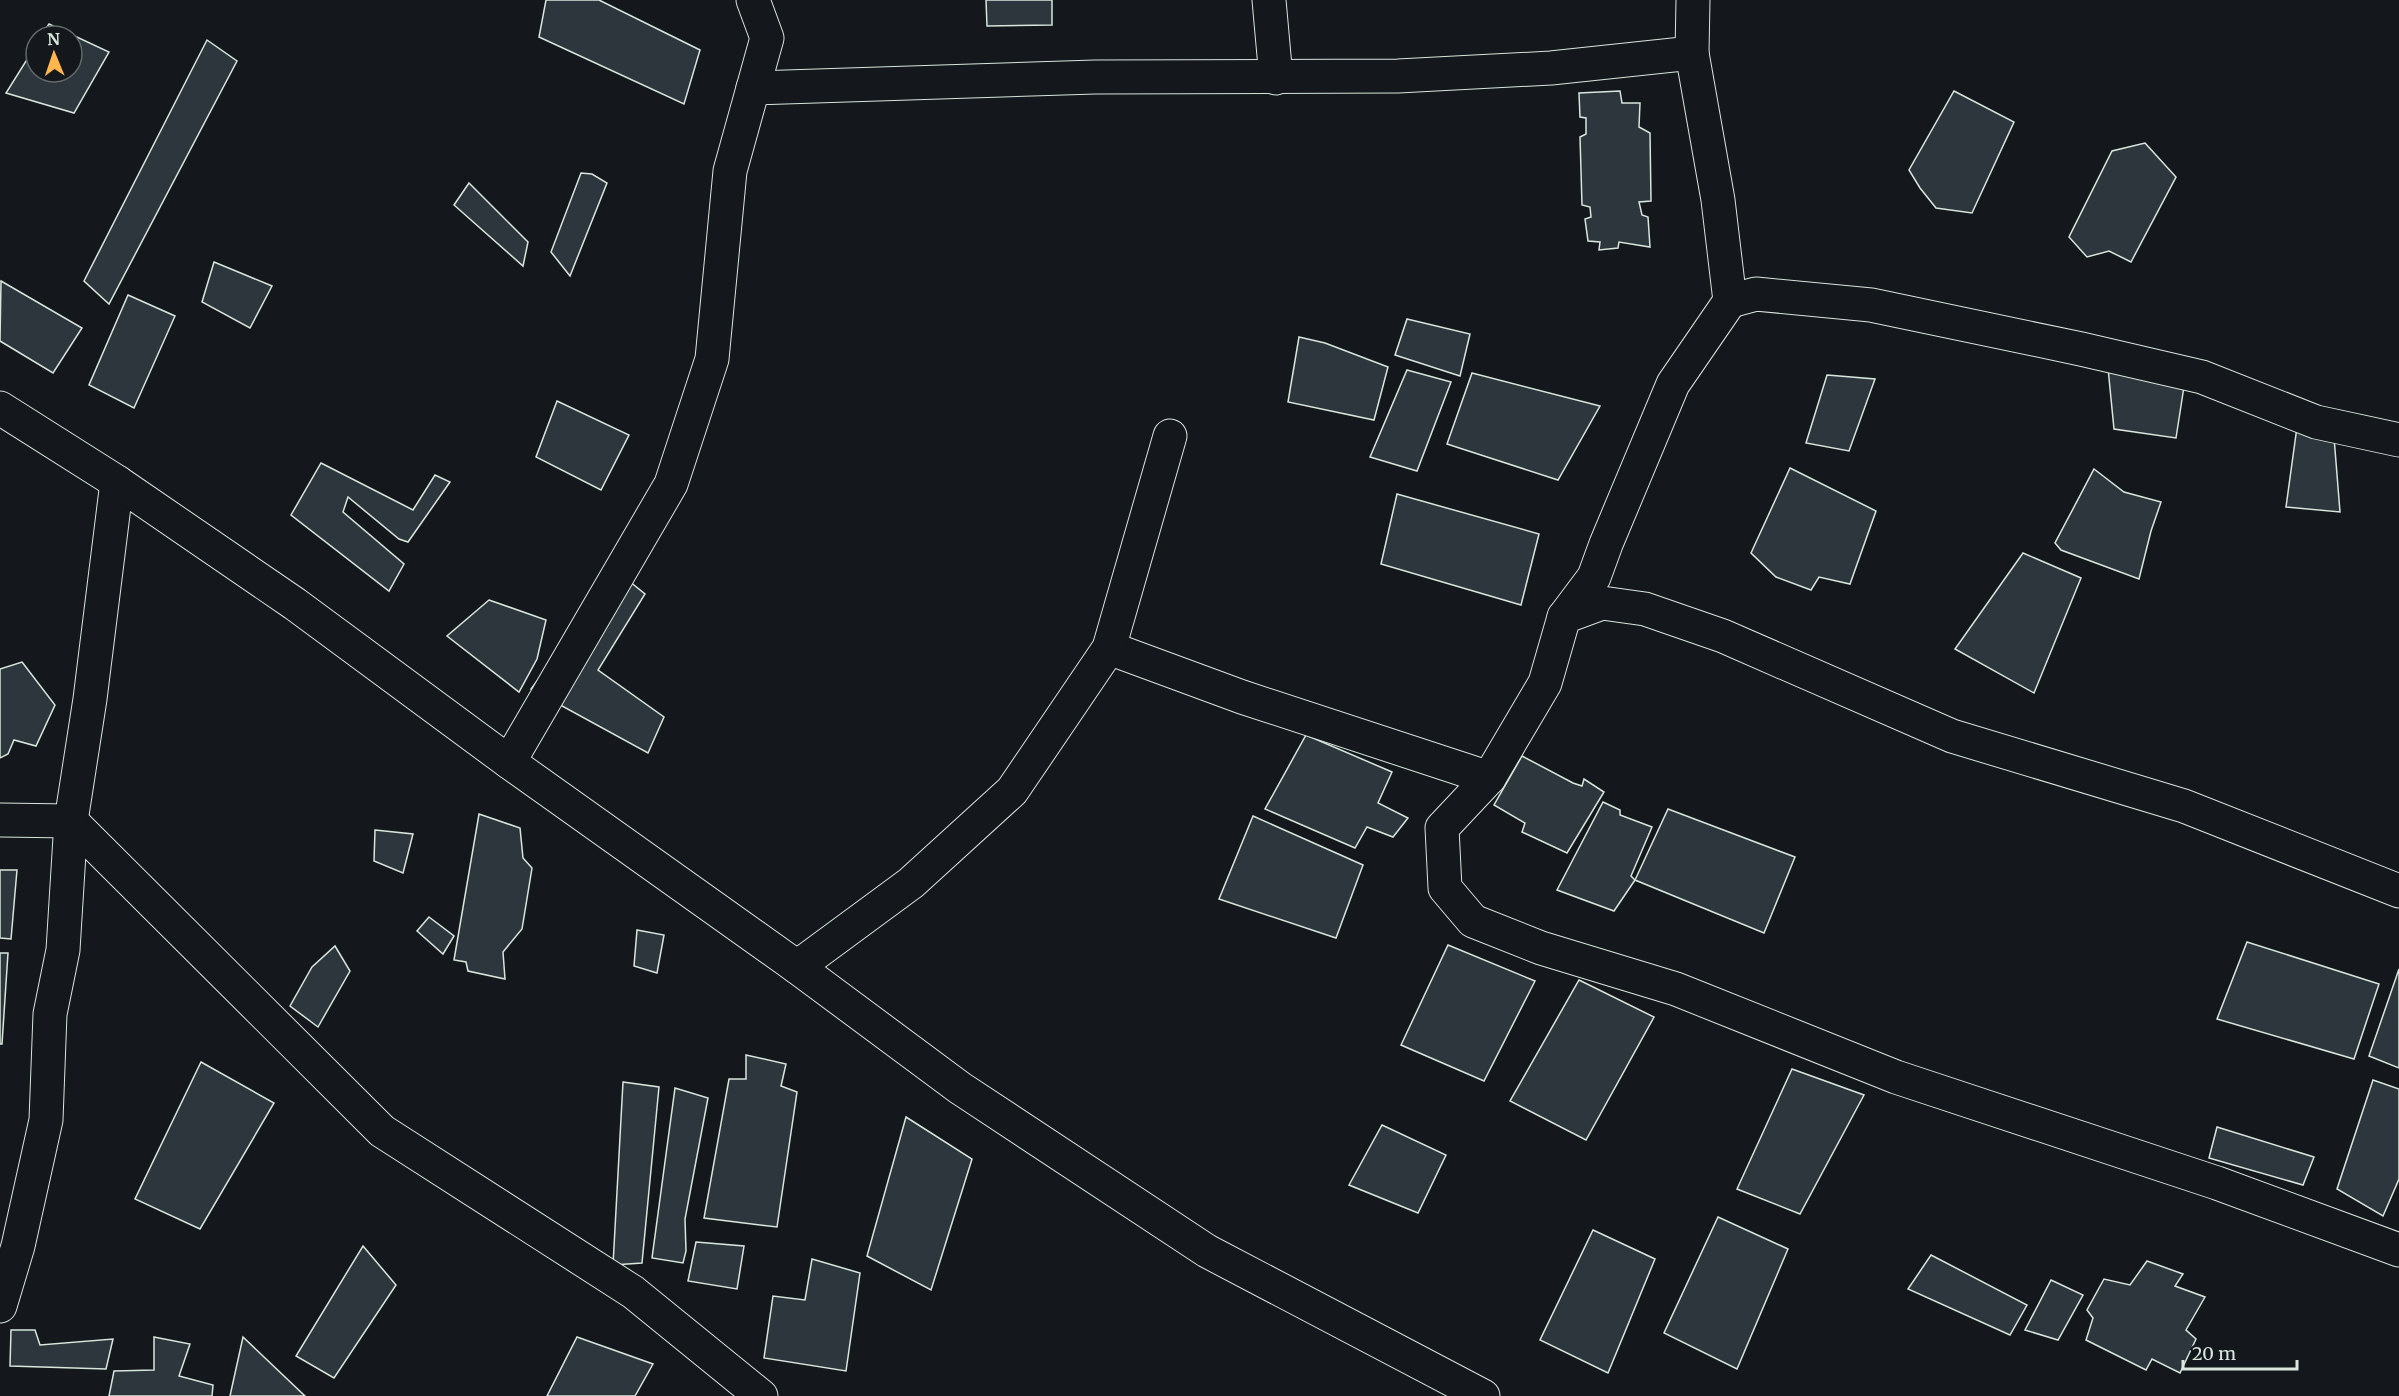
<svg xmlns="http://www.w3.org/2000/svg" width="2399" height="1396" font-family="Merriweather,serif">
  <rect width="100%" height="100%" fill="#14181c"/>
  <g fill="#2c363c" stroke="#d8e6dc" stroke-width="1.5">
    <path d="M546,0H599L700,50L684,104L539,37Z"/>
    <path d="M986,0H1052V25L987,26Z"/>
    <path d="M49,24L109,52L74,113L6,93L36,45V72H72V36H41Z"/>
    <path d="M207,40L237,61L109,304L84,281Z"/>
    <path d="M1620,91L1622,103H1640L1639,127L1650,133L1651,201L1639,202L1642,215L1648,217L1650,247L1619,242L1618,248L1599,250L1600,242L1588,241L1585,219L1591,217L1590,207L1582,205L1580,137L1586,134V118L1580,117L1579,93Z"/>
    <path d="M1954,91L2014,122L1972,213L1936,208L1920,188L1909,170Z"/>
    <path d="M2145,143L2176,177L2131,262L2109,251L2087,257L2069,237L2112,151Z"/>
    <path d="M581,173L592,174L607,183L570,276L551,252Z"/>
    <path d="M469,183L528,242L523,266L454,205Z"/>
    <path d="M214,262L272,286L250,328L202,302Z"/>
    <path d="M1,281L82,328L53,373L0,341Z"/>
    <path d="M128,295L175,316L134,408L89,385Z"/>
    <path d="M1407,319L1470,334L1460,376L1395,355Z"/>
    <path d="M1299,337L1325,343L1388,367L1374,420L1288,402Z"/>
    <path d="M2108,368L2185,380L2176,438L2114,429Z"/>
    <path d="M1407,370L1451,382L1417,471L1370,457Z"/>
    <path d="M1472,373L1600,406L1558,480L1447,444Z"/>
    <path d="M1827,375L1875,379L1849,451L1806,443Z"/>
    <path d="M557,401L629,435L601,490L536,457Z"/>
    <path d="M2297,427L2334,437L2340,512L2286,507Z"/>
    <path d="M321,463L413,510L435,475L450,482L408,542L399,539L348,497L343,512L404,564L389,591L291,515Z"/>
    <path d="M1790,468L1876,511L1850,584L1819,577L1811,590L1776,577L1751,553Z"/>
    <path d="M2094,469L2124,492L2161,502L2151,531L2139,579L2061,550L2055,543Z"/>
    <path d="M1397,494L1539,534L1521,605L1381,564Z"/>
    <path d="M2023,553L2081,578L2034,693L1955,649Z"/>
    <path d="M619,573L645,594L598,670L664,717L648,753L531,689Z"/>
    <path d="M489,600L546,620L537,659L519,692L447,636Z"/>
    <path d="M22,662L55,705L36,746L14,740L8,754L0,758V669Z"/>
    <path d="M1306,735L1392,772L1378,803L1408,818L1393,837L1367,827L1355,848L1265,809Z"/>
    <path d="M1522,756L1573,783L1582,786L1584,779L1604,792L1567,853L1522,832L1525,823L1494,805Z"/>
    <path d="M1603,802L1620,810V815L1652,827L1631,876L1635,880L1614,911L1557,890Z"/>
    <path d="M1668,809L1795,857L1764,933L1635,880Z"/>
    <path d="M479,814L520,828L523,858L532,868L522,929L503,952L505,979L468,971L466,962L454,960Z"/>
    <path d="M1253,816L1363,865L1336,938L1219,899Z"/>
    <path d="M375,830L413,834L403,873L374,861Z"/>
    <path d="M0,870H17L11,939L0,938Z"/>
    <path d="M429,917L454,936L443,954L417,931Z"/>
    <path d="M637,930L664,935L657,973L634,966Z"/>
    <path d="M2247,942L2379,984L2354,1059L2217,1019Z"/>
    <path d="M1448,945L1535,981L1484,1081L1401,1045Z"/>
    <path d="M335,946L350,971L318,1027L290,1006L312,967Z"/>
    <path d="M0,953H8L2,1044H0Z"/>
    <path d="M2399,969V1068L2369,1056Z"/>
    <path d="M1579,980L1654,1017L1586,1140L1510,1101Z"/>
    <path d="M746,1055L786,1064L781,1086L797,1092L777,1227L704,1218L729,1079H746Z"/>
    <path d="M201,1062L274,1103L200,1229L135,1199Z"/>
    <path d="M1792,1069L1864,1095L1800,1214L1737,1189Z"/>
    <path d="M2373,1080L2399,1089V1179L2383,1216L2337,1189Z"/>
    <path d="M623,1082L659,1087L642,1263L613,1265Z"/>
    <path d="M675,1088L708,1098L685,1219L686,1251L683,1263L652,1258Z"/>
    <path d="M906,1117L972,1159L931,1290L867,1256Z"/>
    <path d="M1382,1125L1446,1155L1418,1213L1349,1185Z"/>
    <path d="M2217,1127L2314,1157L2303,1185L2209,1158Z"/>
    <path d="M1718,1217L1788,1249L1737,1369L1664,1333Z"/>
    <path d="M1593,1230L1655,1259L1608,1373L1540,1340Z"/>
    <path d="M696,1242L744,1246L737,1289L688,1281Z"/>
    <path d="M363,1246L396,1285L334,1378L296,1356Z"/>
    <path d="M1931,1255L2027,1305L2010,1335L1908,1289Z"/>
    <path d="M812,1259L860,1273L846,1371L764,1358L773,1296L805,1300Z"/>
    <path d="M2147,1261L2183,1274L2175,1286L2205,1297L2186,1330L2196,1339L2180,1373L2152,1359L2146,1370L2086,1340L2093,1318L2087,1310L2104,1279L2130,1285Z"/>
    <path d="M2051,1280L2083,1295L2058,1340L2025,1330Z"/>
    <path d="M11,1330H35L40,1345L113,1339L106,1369L10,1366Z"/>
    <path d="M154,1337L190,1344L179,1376L213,1385L212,1396H109L114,1371L154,1370Z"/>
    <path d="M243,1337L305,1396H230Z"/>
    <path d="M577,1337L653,1364L635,1396H547Z"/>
  </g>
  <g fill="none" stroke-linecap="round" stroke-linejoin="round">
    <g stroke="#d8e6dc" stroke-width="35">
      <g id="minor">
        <path d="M1269,0L1276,78"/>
        <path d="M753,88L1095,77L1398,76L1551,68L1692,53"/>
        <path d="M1730,301L1756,294L1871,305L2081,349L2202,377L2316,422L2399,440"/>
        <path d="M1564,617L1594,577L1606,544L1673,384L1730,301L1718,200L1692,53L1693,0"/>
        <path d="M1109,648L1242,697L1489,778"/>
        <path d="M509,762L671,484L712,359L730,171L767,38L753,0"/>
        <path d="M0,820L71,821L382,1131L633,1292L761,1396"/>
        <path d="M2399,891L2184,806L1952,736L1723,636L1645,609L1602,603L1564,617L1545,683L1489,778L1442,828L1445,888L1473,921L1541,948L1676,989L1896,1077L2217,1183L2399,1250"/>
        <path d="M797,967L911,883L1012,791L1109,648L1170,436"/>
        <path d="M0,1306L18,1246L46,1120L50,1014L63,950L71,821L90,699L117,482"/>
      </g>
    </g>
    <g stroke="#d8e6dc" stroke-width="35">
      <path id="secondary" d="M0,408L117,482L295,604L509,762L797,967L960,1088L1207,1251L1483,1396"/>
    </g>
    <use href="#minor" stroke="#14181c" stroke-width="33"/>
    <use href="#secondary" stroke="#14181c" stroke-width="33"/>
  </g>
  <g transform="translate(54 54) rotate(358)"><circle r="28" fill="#14181c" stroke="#626a69" stroke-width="1.5"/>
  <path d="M0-4.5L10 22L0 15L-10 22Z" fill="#ffb74d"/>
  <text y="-9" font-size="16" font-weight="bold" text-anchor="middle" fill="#d8e6dc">N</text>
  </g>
  <path d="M2183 1360v9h114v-9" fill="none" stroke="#d8e6dc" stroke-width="3"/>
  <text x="2192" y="1360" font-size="18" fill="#d8e6dc" stroke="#14181c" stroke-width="4.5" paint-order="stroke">20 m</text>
</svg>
